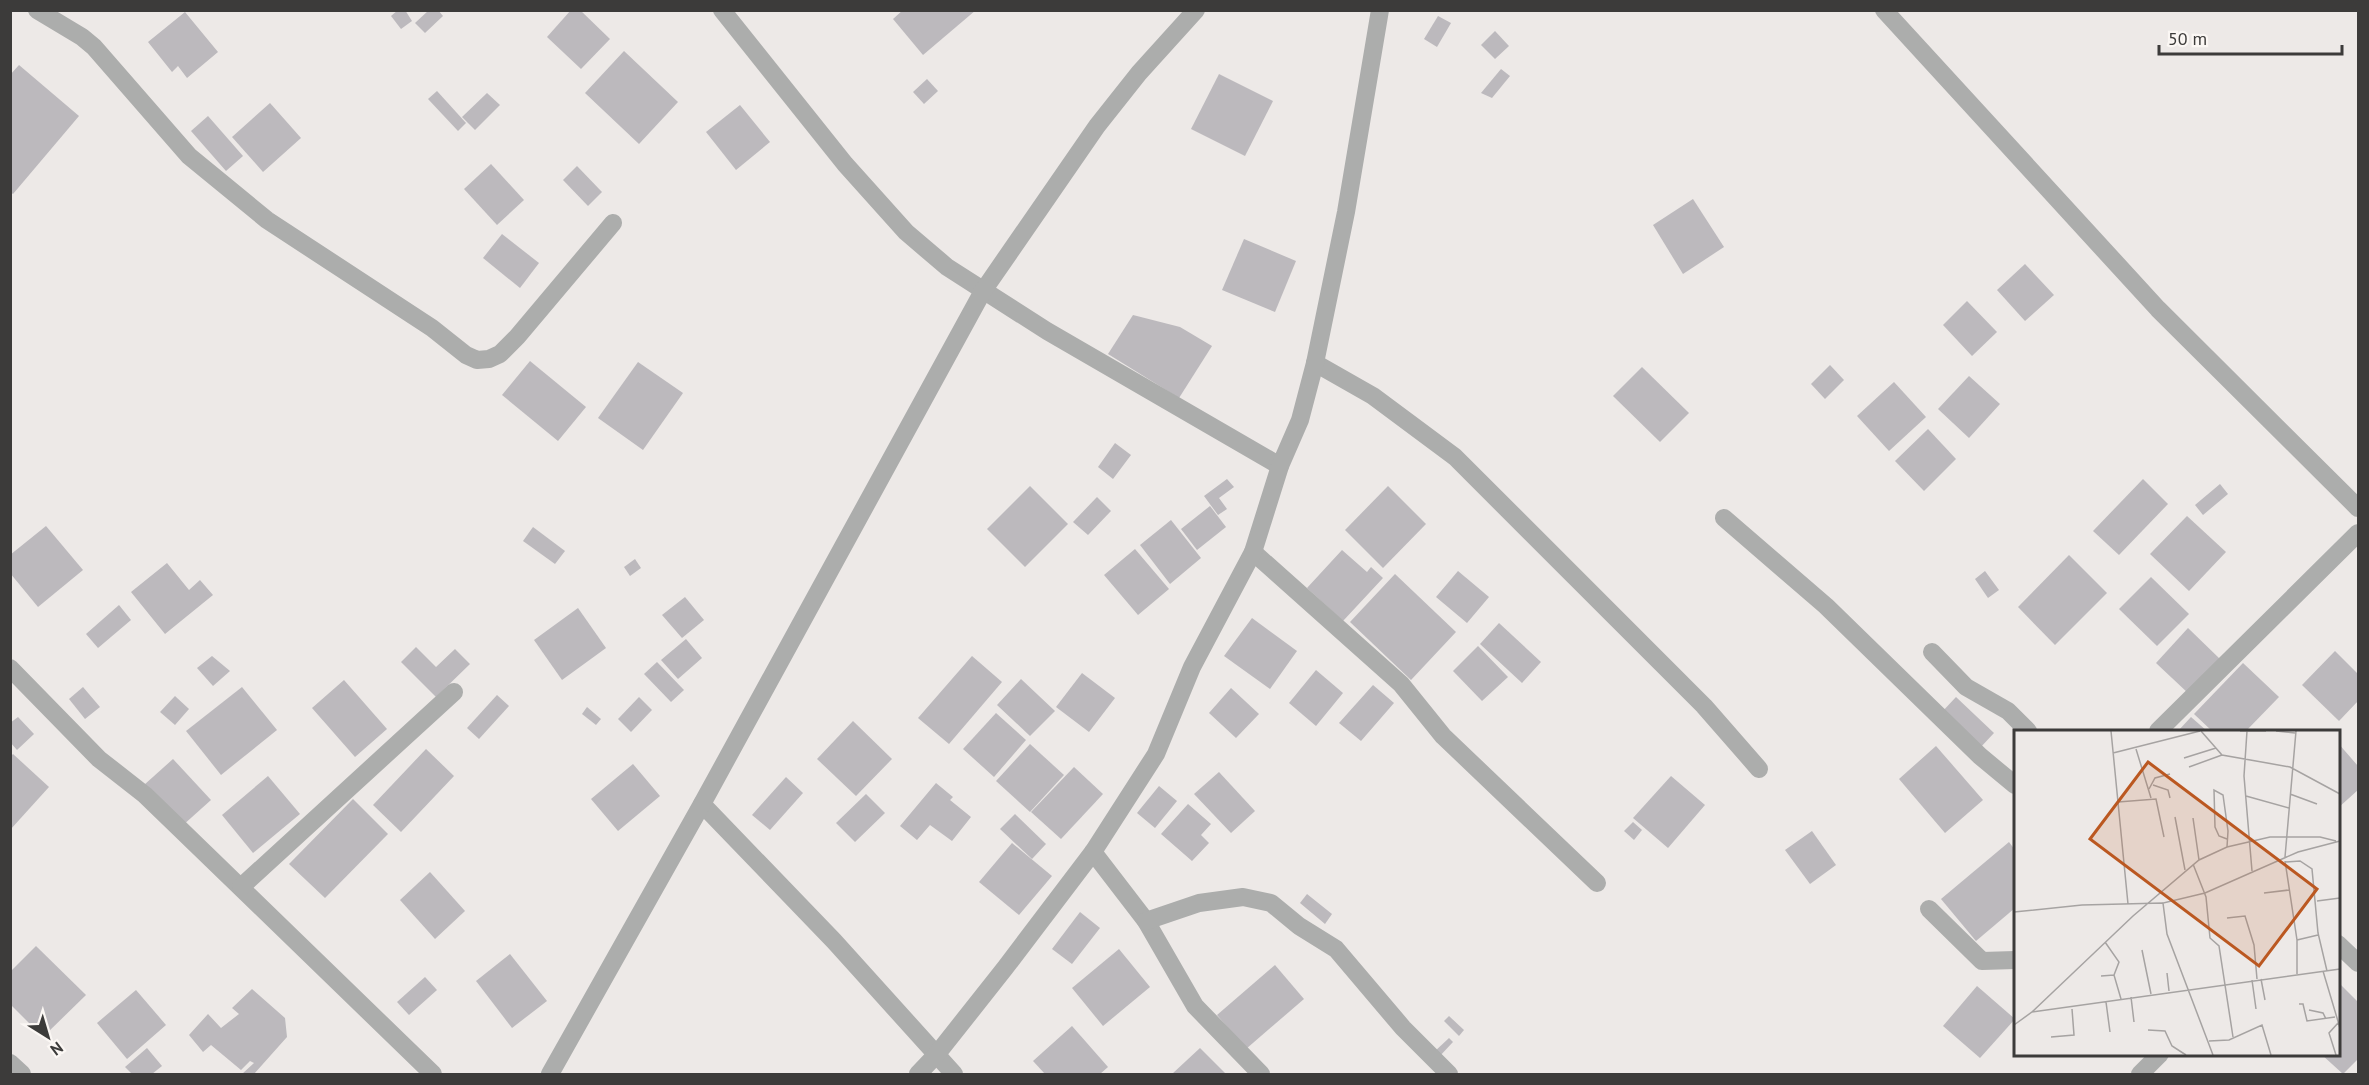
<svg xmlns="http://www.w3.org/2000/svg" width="2369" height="1085" font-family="'PT Sans',sans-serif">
  <rect width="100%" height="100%" fill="#ede9e7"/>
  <g fill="#bcb9bd">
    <path d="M398,10H405L412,21L401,29L391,16Z"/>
    <path d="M429,10H438L443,16L425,33L415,23Z"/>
    <path d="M571,10H580L610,39L581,69L547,37Z"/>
    <path d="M903,10H976L923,55L893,19Z"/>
    <path d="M185,12L218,52L187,78L178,66L172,72L148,42Z"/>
    <path d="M1438,16L1451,23L1437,47L1424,39Z"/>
    <path d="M1495,31L1509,46L1495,59L1481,45Z"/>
    <path d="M624,51L678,102L639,144L585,93Z"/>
    <path d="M19,65L79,116L13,194L10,192V75Z"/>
    <path d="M1501,69L1510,76L1492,98L1481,93Z"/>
    <path d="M1219,74L1273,101L1245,156L1191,129Z"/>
    <path d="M927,79L938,91L924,104L913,92Z"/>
    <path d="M437,91L466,123L458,131L428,99Z"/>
    <path d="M487,93L500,105L475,130L462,117Z"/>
    <path d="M270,103L301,138L263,172L232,137Z"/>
    <path d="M740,105L770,142L736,170L706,132Z"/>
    <path d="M208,116L243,156L226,171L191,131Z"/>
    <path d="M491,164L524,200L497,225L464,189Z"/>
    <path d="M577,166L602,192L588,206L563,180Z"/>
    <path d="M1693,199L1724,247L1683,274L1653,225Z"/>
    <path d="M502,234L539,263L520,288L483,258Z"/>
    <path d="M1244,239L1296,261L1275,312L1222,290Z"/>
    <path d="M2025,264L2054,295L2025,321L1997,290Z"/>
    <path d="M1967,301L1997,332L1972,356L1943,325Z"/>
    <path d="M1133,315L1180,327L1212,346L1179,398L1108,354Z"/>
    <path d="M530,361L586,407L558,441L502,395Z"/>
    <path d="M638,362L683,393L643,450L598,418Z"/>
    <path d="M1830,365L1844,380L1825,399L1811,384Z"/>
    <path d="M1642,367L1689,413L1660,442L1613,396Z"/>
    <path d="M1969,376L2000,404L1969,438L1938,409Z"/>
    <path d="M1894,382L1926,417L1889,451L1857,416Z"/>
    <path d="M1928,429L1956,459L1924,491L1895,461Z"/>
    <path d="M1115,443L1131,455L1113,479L1098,467Z"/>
    <path d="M1227,479L1234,487L1219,498L1227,509L1218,515L1204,496Z"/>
    <path d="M2143,479L2168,504L2119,555L2093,531Z"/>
    <path d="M2220,484L2228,494L2203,515L2195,505Z"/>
    <path d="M1030,486L1068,524L1025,567L987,529Z"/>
    <path d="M1388,486L1426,524L1383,568L1345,530Z"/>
    <path d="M1097,497L1111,511L1088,535L1073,522Z"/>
    <path d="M1210,506L1226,527L1197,550L1181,529Z"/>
    <path d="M2187,516L2226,552L2189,591L2150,554Z"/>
    <path d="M1171,520L1201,558L1170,584L1140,545Z"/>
    <path d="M46,526L83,570L38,607L10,573V555Z"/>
    <path d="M533,527L565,551L555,564L523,541Z"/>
    <path d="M1135,549L1169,589L1138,615L1104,575Z"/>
    <path d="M1342,550L1367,572L1371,567L1383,578L1343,621L1307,588Z"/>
    <path d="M2069,555L2107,593L2055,645L2018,607Z"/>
    <path d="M635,559L641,568L630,576L624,567Z"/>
    <path d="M167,563L189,590L200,580L213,595L165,634L131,592Z"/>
    <path d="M1458,571L1489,597L1467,623L1436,597Z"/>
    <path d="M1985,571L1999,590L1988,598L1975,579Z"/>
    <path d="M1395,574L1456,632L1411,680L1350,622Z"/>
    <path d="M2151,577L2189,614L2157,646L2119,609Z"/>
    <path d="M685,597L704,620L682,638L662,615Z"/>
    <path d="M119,605L131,620L98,648L86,634Z"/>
    <path d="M578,608L606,648L562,680L534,640Z"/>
    <path d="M1252,618L1297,651L1270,689L1224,656Z"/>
    <path d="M1499,623L1541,662L1522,683L1480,644Z"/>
    <path d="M2188,628L2221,660L2189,694L2156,663Z"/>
    <path d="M686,639L702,658L678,679L661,660Z"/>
    <path d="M1478,646L1508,677L1482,701L1453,671Z"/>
    <path d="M416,647L436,667L455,649L470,664L436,697L401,662Z"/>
    <path d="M2335,651L2358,674V701L2339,721L2302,685Z"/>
    <path d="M212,656L230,671L213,686L197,668Z"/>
    <path d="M972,656L1002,682L949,744L918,718Z"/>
    <path d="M657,662L684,690L671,702L644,674Z"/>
    <path d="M2243,663L2279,697L2246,731H2212L2194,714Z"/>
    <path d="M1316,670L1343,693L1316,726L1289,703Z"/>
    <path d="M1082,673L1115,698L1089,732L1056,707Z"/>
    <path d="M1021,679L1055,711L1030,736L997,705Z"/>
    <path d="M344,680L387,729L355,757L312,708Z"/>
    <path d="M1373,685L1394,703L1361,741L1339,723Z"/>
    <path d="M83,687L100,707L85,719L69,699Z"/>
    <path d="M242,687L277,730L221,775L186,731Z"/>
    <path d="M1231,688L1259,714L1236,738L1209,713Z"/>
    <path d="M497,695L509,706L479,739L467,728Z"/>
    <path d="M175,696L189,709L175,725L160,712Z"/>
    <path d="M639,697L652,710L631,732L618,719Z"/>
    <path d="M1956,697L1994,733L1979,749L1941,713Z"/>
    <path d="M587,707L601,719L596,725L582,714Z"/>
    <path d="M996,713L1026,740L994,777L963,749Z"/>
    <path d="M18,717L34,734L17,750L10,742V723Z"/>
    <path d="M2191,717L2207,731H2178Z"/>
    <path d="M853,721L892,759L856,796L817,759Z"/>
    <path d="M2338,743L2358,766V790L2338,808Z"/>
    <path d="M1030,744L1064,775L1030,812L996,781Z"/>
    <path d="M1936,746L1983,800L1945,833L1899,779Z"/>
    <path d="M426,749L454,776L401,832L373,805Z"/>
    <path d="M13,754L49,787L10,830V757Z"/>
    <path d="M173,759L211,800L182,826L144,785Z"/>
    <path d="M633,764L660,796L618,831L591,799Z"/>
    <path d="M1074,767L1103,794L1061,839L1031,812Z"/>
    <path d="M1219,772L1255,811L1231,833L1194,794Z"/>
    <path d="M268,776L300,814L253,853L222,815Z"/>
    <path d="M1671,776L1705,805L1668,848L1633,818Z"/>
    <path d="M786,777L803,793L770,830L752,815Z"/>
    <path d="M936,783L953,797L950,800L971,817L952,841L930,825L917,840L900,826Z"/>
    <path d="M1159,786L1177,801L1155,828L1137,813Z"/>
    <path d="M866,794L885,813L855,842L836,823Z"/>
    <path d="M353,799L388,834L325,898L289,864Z"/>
    <path d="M1188,804L1211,824L1201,835L1209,843L1192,861L1161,834Z"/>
    <path d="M1015,814L1046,844L1032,859L1000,829Z"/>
    <path d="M1633,822L1642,830L1634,840L1624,831Z"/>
    <path d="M1812,831L1836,865L1810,884L1785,850Z"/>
    <path d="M2009,842L2015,850V908L1976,941L1941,899Z"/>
    <path d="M1012,843L1052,876L1019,915L979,882Z"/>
    <path d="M430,872L465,911L435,939L400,900Z"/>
    <path d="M1307,894L1332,914L1325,924L1300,903Z"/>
    <path d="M1080,912L1100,928L1072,964L1052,949Z"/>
    <path d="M36,946L86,995L43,1037L10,1004V972Z"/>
    <path d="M1119,949L1150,987L1103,1026L1072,988Z"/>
    <path d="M510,954L547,1001L512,1028L476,981Z"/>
    <path d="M1275,965L1304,999L1246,1049L1217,1015Z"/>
    <path d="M425,977L437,990L409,1015L397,1002Z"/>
    <path d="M2341,985L2358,1002V1059L2343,1074L2321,1054H2338V988Z"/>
    <path d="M1977,986L2015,1019L1980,1058L1943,1026Z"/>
    <path d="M252,989L285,1018L287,1037L254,1074H242L254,1063L250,1061L241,1070L211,1045L203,1052L189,1035L208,1014L221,1028L239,1014L232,1008Z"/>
    <path d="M136,990L166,1025L127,1059L97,1023Z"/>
    <path d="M1449,1016L1464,1030L1459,1036L1444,1021Z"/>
    <path d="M1072,1026L1108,1067L1100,1074H1045L1033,1061Z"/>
    <path d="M1449,1038L1453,1042L1438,1058L1433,1053Z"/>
    <path d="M147,1048L162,1066L152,1074H132L125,1067Z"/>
    <path d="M1200,1048L1226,1074H1172Z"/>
  </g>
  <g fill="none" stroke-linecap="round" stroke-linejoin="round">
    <g stroke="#acadac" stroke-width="18">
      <path d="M37,10L82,37L94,47L189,156L267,220L432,328L466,355L477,360L489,359L500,354L517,337L613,223"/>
      <path d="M722,10L845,164L906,232L947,267L1047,331L1280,466"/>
      <path d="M1884,10L2158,309L2358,508"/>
      <path d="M1315,363L1373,396L1455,457L1704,706L1759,769"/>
      <path d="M1724,518L1826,606L1980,756L2015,785"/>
      <path d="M1253,552L1401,684L1443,736L1597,883"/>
      <path d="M1932,652L1966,687L2008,711L2028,731"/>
      <path d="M10,668L99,759L145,795L433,1074"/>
      <path d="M2158,731L2358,533"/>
      <path d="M702,804L834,941L954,1074"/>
      <path d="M1093,852L1146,921L1195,1006L1261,1074"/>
      <path d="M241,887L454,692"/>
      <path d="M1929,909L1982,961L2015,960"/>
      <path d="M1146,921L1199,903L1243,897L1271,903L1299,926L1336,949L1403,1028L1449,1074"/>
      <path d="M2338,944L2358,963"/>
      <path d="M10,1063L22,1074"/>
      <path d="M550,1074L702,804L983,291L1097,126L1139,73L1196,10"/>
      <path d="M918,1074L937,1054L1005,968L1093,852L1156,754L1192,667L1253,552L1280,466L1300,420L1315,363L1346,212L1380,10"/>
      <path d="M2140,1074L2160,1054"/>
    </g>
  </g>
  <g transform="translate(2014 730)">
    <rect width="326" height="326" fill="#ede9e7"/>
    <path fill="none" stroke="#a6a3a2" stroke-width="1.5" d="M97,1L114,174M187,1L208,25L276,37L326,64M226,1H252M233,1L230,46L238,141M262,1L281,3M122,19L137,68M99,23L186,1M170,28L202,18M175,37L208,25M139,55L154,60L156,68M135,59L141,48L156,44M276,64L303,74M232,66L275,78M104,72L142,69L150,107M161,87L171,140M179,88L185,130M213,109L205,106L201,97L200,60L209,65L214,101L213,117M271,127L282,1M271,131L283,210V244M271,132L286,131L298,139L304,203L313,241M179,134L192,167L196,208L205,216L219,307M250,163L275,160M303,171L326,168M0,182L68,175L149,173M213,188L231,186L240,215L243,249M283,210L304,205M91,212L105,232L100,245M128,220L137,264M309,241L326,298M153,243L155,261M87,246L100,245L107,269M247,249L251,270M238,250L242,279M117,267L120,292M92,272L96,302M285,274H289L293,291L321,287M295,280L309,283L312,289M18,282L119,186L185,130L213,117L256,107H306L322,111M0,295L18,282L326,239M134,300L151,301L158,316L172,325M37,307L60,305L58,279M195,311L215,310L248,295L257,325M199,325L153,204L149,173L191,163L284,122L326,111M322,325L315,303L324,293"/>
    <path fill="#bb5821" fill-opacity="0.15" stroke="#bb5821" stroke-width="3" d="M134,32L303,159L245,236L76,109Z"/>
    <rect width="326" height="326" fill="none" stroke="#3c3b3a" stroke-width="3"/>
  </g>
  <rect width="2369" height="1085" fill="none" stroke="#3c3b3a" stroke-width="24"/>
  <g transform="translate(48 1037) rotate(143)" stroke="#fbf7f4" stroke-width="4.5" paint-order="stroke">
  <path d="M0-4.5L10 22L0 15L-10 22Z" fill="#3c3b3a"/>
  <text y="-9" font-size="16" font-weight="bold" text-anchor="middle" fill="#3c3b3a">N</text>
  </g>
  <path d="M2159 45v9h183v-9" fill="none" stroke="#3c3b3a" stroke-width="3"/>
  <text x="2168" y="45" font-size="18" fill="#3c3b3a" stroke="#fbf7f4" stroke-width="4.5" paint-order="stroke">50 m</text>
</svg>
